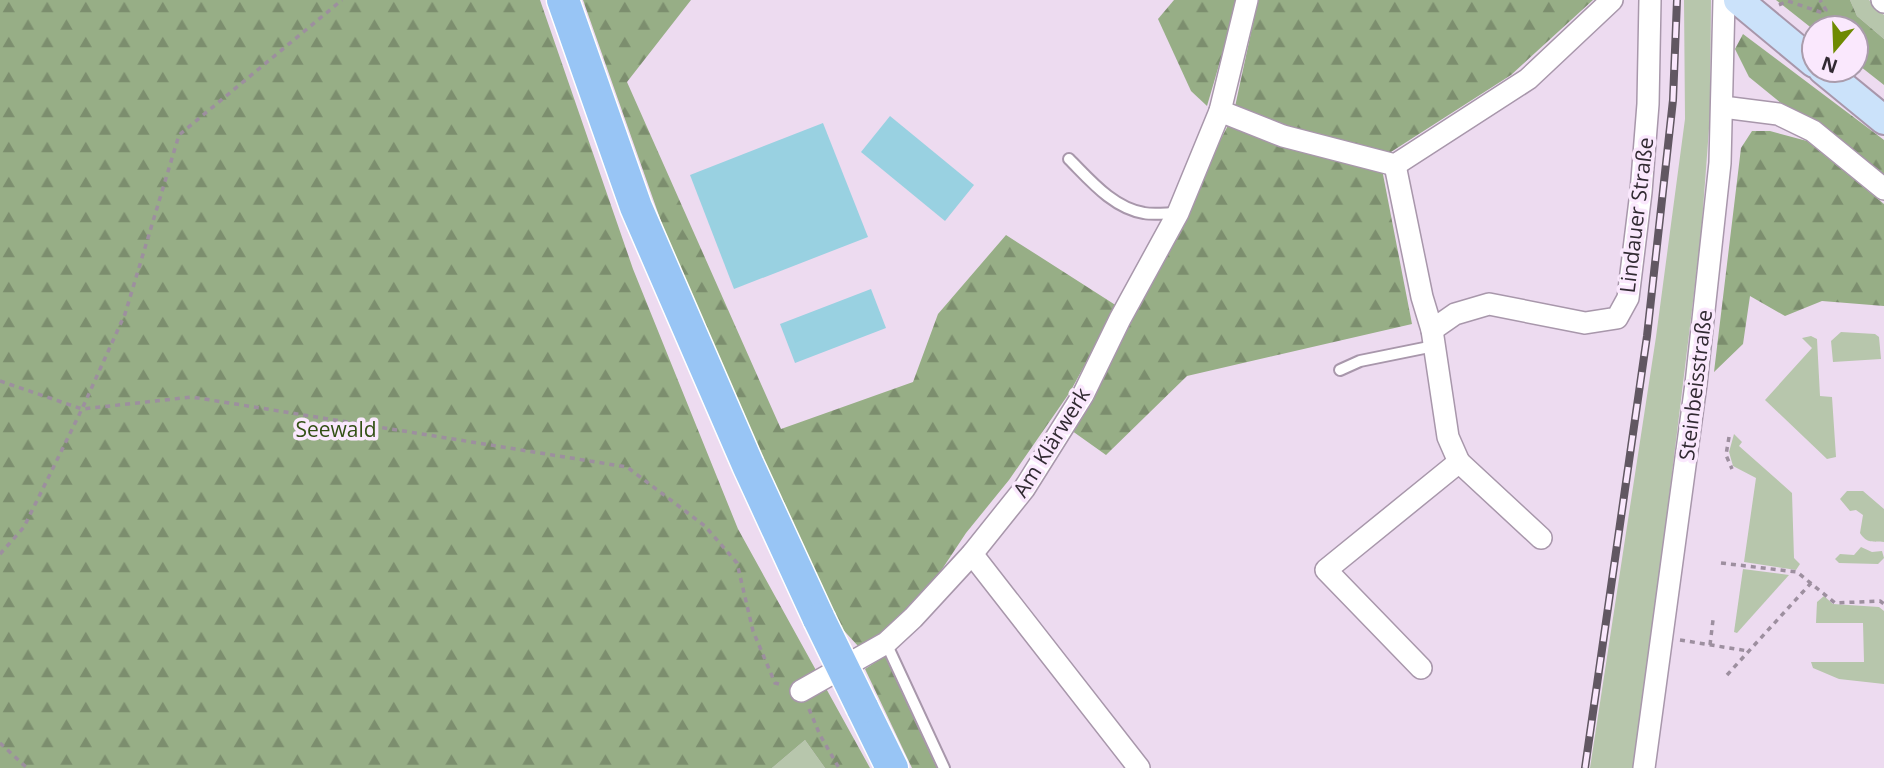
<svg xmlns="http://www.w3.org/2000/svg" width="1884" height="768" font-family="'Open Sans',sans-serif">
  <defs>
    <pattern id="forest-firs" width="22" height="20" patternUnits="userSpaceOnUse" patternTransform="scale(1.75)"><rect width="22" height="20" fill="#97ae86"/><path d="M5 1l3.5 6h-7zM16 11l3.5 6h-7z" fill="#7c8e6e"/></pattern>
  </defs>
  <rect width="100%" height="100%" fill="#eddbf0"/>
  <g fill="#b7c6ac">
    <path d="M1684,0H1711L1710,115L1701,236L1636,768H1590L1656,337L1685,119Z"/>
    <path d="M1850,0H1869L1884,15V39L1857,16Z"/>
    <path d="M1841,332L1875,334L1879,337L1881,359L1833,362L1831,341Z"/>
    <path d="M1811,336L1817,339L1820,396L1832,397L1836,457L1827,459L1765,400L1812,348L1802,338Z"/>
    <path d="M1734,434L1742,442L1739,446L1792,493L1794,558L1800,564L1796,570L1744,562L1756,478L1733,466L1729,452Z"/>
    <path d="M1847,491H1863L1884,509V542C1873,541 1867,544 1860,533L1863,515L1856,510L1850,511L1840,499Z"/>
    <path d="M1861,547L1872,552L1882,551L1884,558L1878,564L1839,563L1835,559L1840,554L1854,555Z"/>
    <path d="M1743,569L1789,575L1737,633L1734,632Z"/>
    <path d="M1824,596L1833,604L1879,607L1884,611V684L1839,679L1813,668L1811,662H1864L1863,623H1816L1817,602Z"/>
    <path d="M805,740L825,768H772Z"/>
  </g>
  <g fill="url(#forest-firs)">
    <path d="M0,0H540L633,269L738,529L870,768H825L805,740L772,768H0Z"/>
    <path d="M583,0H691L627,82L781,429L913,382L938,314L1006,235L1117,306L1070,392L1009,480L966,533L917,607L881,641L858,646L836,622L700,332Z"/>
    <path d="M1174,0H1238L1207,106L1191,91L1158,19Z"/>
    <path d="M1258,0H1593L1511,75L1380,159L1412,324L1187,376L1106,455L1068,428L1233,116Z"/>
    <path d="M1776,0H1850L1857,16L1884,39V85L1856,63V28H1814V30Z"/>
    <path d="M1743,34L1884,140V183L1819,129L1782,104L1749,77L1735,49Z"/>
    <path d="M1752,131H1770L1807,141L1884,204V306L1822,301L1785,316L1750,296L1743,344L1714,372L1741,148Z"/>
    <path d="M885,656L937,768H912L865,669Z"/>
  </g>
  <g fill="#99d1e1">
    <path d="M890,116L974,185L945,221L861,152Z"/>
    <path d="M823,123L868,237L734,289L690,175Z"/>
    <path d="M871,289L886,328L795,363L780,324Z"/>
  </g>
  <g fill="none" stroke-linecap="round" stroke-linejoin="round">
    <g stroke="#a897ab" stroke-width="14">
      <g id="lane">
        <path d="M1069,159C1090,180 1113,208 1144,213C1154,215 1167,213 1177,213"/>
        <path d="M1340,370L1360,361L1434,346"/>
        <path d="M886,643L944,768"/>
      </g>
    </g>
    <g stroke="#a897ab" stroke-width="24">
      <g id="street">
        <path d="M1882,0L1884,2"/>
        <path d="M1723,107L1778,114L1813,131L1884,189"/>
        <path d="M1220,111L1283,136L1395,165L1528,79L1612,0"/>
        <path d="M1395,165L1422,297L1432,330L1448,437L1459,462"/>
        <path d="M1432,330L1455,314L1489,304L1585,323L1617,318L1628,298L1641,192L1648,104L1650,0"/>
        <path d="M972,554L1139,768"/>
        <path d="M1421,668L1326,570L1459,462L1541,538"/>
        <path d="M801,691L886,643L913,618L972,554L1024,489L1083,395L1120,319L1178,213L1220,111L1247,0"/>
        <path d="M1644,768L1696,384L1720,163L1724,0"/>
      </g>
    </g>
    <g stroke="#a897ab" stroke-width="32">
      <g id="secondary">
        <path d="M1738,0L1814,63"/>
        <path d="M1823,70L1884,120"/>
      </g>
    </g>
    <g stroke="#fff" stroke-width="35">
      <g id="primary">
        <path d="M563,0L636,207L748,465L819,619"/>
        <path d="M862,707L892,768"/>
      </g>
    </g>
    <g stroke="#9d8f9f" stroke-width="3.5" stroke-dasharray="5 5" stroke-linecap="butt">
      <path d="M1779,5L1788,1L1823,13L1826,10L1820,0"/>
      <path d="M0,381L82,409L192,397L627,467L705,526L737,563L753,631L775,683L783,685"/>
      <path d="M1729,437L1726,455L1732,469"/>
      <path d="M0,554L24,527L82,409L125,314L179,135L342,0"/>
      <path d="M1721,563L1797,572L1835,603L1880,601L1884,604"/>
      <path d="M1680,640L1748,651"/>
      <path d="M1710,645L1713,620"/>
      <path d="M1727,675L1811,583"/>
      <path d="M809,709L820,735L839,768"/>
      <path d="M0,743L27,768"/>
    </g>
    <use href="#lane" stroke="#fff" stroke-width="10"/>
    <use href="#street" stroke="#fff" stroke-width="21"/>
    <use href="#secondary" stroke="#cbe2fa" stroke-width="28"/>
    <use href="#primary" stroke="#98c5f5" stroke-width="32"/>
    <g stroke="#615762" stroke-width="8">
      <path id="rail" d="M1585,768L1647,336L1673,100L1677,0"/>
    </g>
    <use href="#rail" stroke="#fae8fd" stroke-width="5" stroke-dasharray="16" stroke-linecap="butt"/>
    <g stroke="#fff" stroke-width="35" stroke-linecap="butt">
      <path id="primary-bridge" d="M819,619L862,707"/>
    </g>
    <use href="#primary-bridge" stroke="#98c5f5" stroke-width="32"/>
  </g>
  <g text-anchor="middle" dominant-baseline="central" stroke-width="7" stroke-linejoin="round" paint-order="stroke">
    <g font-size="21" fill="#312a32" stroke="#fae8fd">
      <text transform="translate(1636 215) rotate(-83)">Lindauer Straße</text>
      <text transform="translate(1695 385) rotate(-83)">Steinbeisstraße</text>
      <text transform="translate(1051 442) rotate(-58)">Am Klärwerk</text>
    </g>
    <g font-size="21" fill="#335015" stroke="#fae8fd">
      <text x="336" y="429">Seewald</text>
    </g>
  </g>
  <g transform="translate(1835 49) rotate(199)"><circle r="33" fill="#fae8fd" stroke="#aa9cac" stroke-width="2"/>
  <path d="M0-5L12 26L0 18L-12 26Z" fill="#6e8a02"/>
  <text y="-10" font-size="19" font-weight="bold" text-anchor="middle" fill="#312a32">N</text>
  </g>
</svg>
